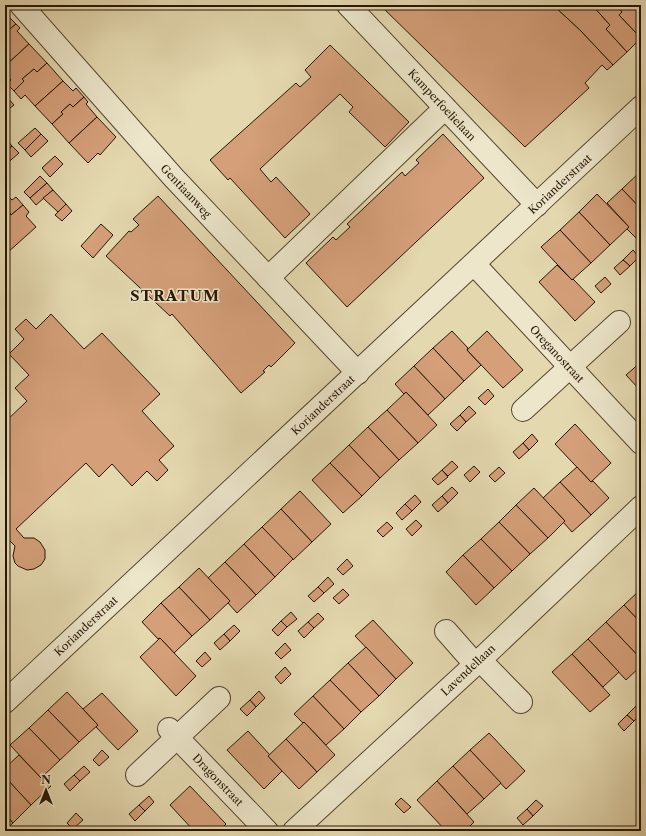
<svg xmlns="http://www.w3.org/2000/svg" width="646" height="836" font-family="'Libre Caslon Text',serif">
  <rect width="100%" height="100%" fill="#e4d8af"/>
  <filter id="stains"><feTurbulence type="fractalNoise" baseFrequency=".005" numOctaves="4"/><feColorMatrix values="0 0 0 0 .2 0 0 0 0 .09 0 0 0 0 .02 0 0 0 .5 -.17"/></filter>
  <radialGradient id="worn" r=".72"><stop offset=".6" stop-color="#630" stop-opacity="0"/><stop offset="1" stop-color="#630" stop-opacity=".3"/></radialGradient>
  <g fill="#d49f79" stroke="#261605">
    <path d="M380,5H553L581,31L613,65L607,70L602,65L585,83L589,88L525,147Z"/>
    <path d="M553,5H592L610,25L606,29L627,52L613,65L581,31Z"/>
    <path d="M592,5H616L622,12L619,15L641,38L627,52L606,29L610,25Z"/>
    <path d="M616,5H641V38L619,15L622,12Z"/>
    <path d="M7,15L16,24L5,33V17Z"/>
    <path d="M16,24L20,28L17,31L29,44L5,66V33Z"/>
    <path d="M29,44L47,63L37,72L34,69L22,79L24,81L14,91L7,84L11,80L5,73V66Z"/>
    <path d="M330,45L409,122L385,147L349,112L353,107L340,94L260,169L271,182L276,177L310,214L285,238L230,178L228,180L210,160L296,83L300,87L311,77L305,70Z"/>
    <path d="M47,63L63,81L35,106L25,95L21,99L14,91L24,81L22,79L34,69L37,72Z"/>
    <path d="M63,81L73,91L76,88L84,97L73,107L70,104L61,112L63,114L52,124L35,106Z"/>
    <path d="M7,97L14,105L5,112V99Z"/>
    <path d="M84,97L88,102L86,104L97,117L69,143L52,124L63,114L61,112L70,104L73,107Z"/>
    <path d="M97,117L116,137L100,155L98,153L88,163L69,143Z"/>
    <path d="M35,128L41,134L25,150L18,143Z"/>
    <path d="M41,134L48,141L31,157L25,150Z"/>
    <path d="M443,134L484,178L347,307L306,263L333,237L336,240L350,227L347,224L402,172L405,176L419,163L416,160Z"/>
    <path d="M6,139L12,146L5,152V141Z"/>
    <path d="M12,146L19,153L5,165V152Z"/>
    <path d="M55,156L63,164L50,177L42,168Z"/>
    <path d="M641,171V209L622,189Z"/>
    <path d="M40,176L47,183L30,198L24,192Z"/>
    <path d="M47,183L53,190L36,205L30,198Z"/>
    <path d="M622,189L641,209V234L636,238L627,229L629,227L607,203Z"/>
    <path d="M53,190L66,204L58,212L43,198Z"/>
    <path d="M5,193L12,200L16,197L23,205L11,215L10,213L5,217Z"/>
    <path d="M597,194L629,227L610,245L579,212Z"/>
    <path d="M158,196L295,343L271,367L269,365L263,371L265,372L241,393L172,314L170,316L106,256L129,231L131,232L139,225L133,219Z"/>
    <path d="M66,204L72,211L62,221L55,215Z"/>
    <path d="M23,205L29,212L26,216L36,227L7,253L5,250V217L10,213L11,215Z"/>
    <path d="M579,212L610,245L591,263L560,230Z"/>
    <path d="M101,224L113,235L93,258L81,246Z"/>
    <path d="M560,230L591,263L572,280L541,247Z"/>
    <path d="M633,250L639,257L630,266L623,260Z"/>
    <path d="M623,260L630,266L620,275L614,268Z"/>
    <path d="M557,265L572,280L573,279L595,302L575,321L539,282Z"/>
    <path d="M605,277L611,284L601,293L595,286Z"/>
    <path d="M51,314L84,349L102,333L160,394L142,411L174,446L159,460L168,470L157,481L147,471L132,486L112,464L99,477L86,463L16,529L24,538H34L40,542L45,550V559L41,565L34,569L27,570L18,566L15,563L13,556L15,546L7,538L5,540V422L27,401L15,388L29,375L9,354L24,339L15,329L26,319L36,329Z"/>
    <path d="M452,331L468,348L467,350L481,365L464,381L433,348Z"/>
    <path d="M487,331L523,370L503,388L467,350Z"/>
    <path d="M433,348L464,381L445,399L414,366Z"/>
    <path d="M641,362V391L626,375Z"/>
    <path d="M414,366L445,399L428,415L406,392L404,394L395,384Z"/>
    <path d="M488,389L494,396L485,405L478,398Z"/>
    <path d="M406,392L437,425L418,443L387,410Z"/>
    <path d="M469,406L476,413L466,422L460,415Z"/>
    <path d="M387,410L418,443L399,460L368,427Z"/>
    <path d="M460,415L466,422L457,431L450,424Z"/>
    <path d="M575,424L611,463L591,482L555,444Z"/>
    <path d="M368,427L399,460L380,478L349,445Z"/>
    <path d="M532,434L538,441L529,450L523,443Z"/>
    <path d="M523,443L529,450L519,459L513,452Z"/>
    <path d="M349,445L380,478L362,496L330,463Z"/>
    <path d="M452,461L458,467L448,476L442,470Z"/>
    <path d="M330,463L362,496L343,513L312,480Z"/>
    <path d="M474,466L480,472L470,482L464,475Z"/>
    <path d="M499,467L505,473L495,482L489,476Z"/>
    <path d="M577,467L591,482L593,481L609,498L591,515L560,482Z"/>
    <path d="M442,470L448,477L438,485L432,479Z"/>
    <path d="M560,482L591,515L572,532L563,522L565,521L543,498Z"/>
    <path d="M452,487L458,493L448,503L442,496Z"/>
    <path d="M534,488L565,521L548,538L516,505Z"/>
    <path d="M300,491L331,524L312,542L281,509Z"/>
    <path d="M415,495L421,502L412,511L405,504Z"/>
    <path d="M442,496L448,503L438,512L432,505Z"/>
    <path d="M405,504L412,511L402,520L396,513Z"/>
    <path d="M516,505L548,538L530,554L499,522Z"/>
    <path d="M281,509L312,542L293,560L262,527Z"/>
    <path d="M416,520L422,526L412,536L406,529Z"/>
    <path d="M387,522L393,528L383,537L377,531Z"/>
    <path d="M499,522L530,554L512,571L481,539Z"/>
    <path d="M262,527L293,559L275,577L244,544Z"/>
    <path d="M481,539L512,571L494,588L463,555Z"/>
    <path d="M244,544L275,577L256,595L225,562Z"/>
    <path d="M463,555L494,588L476,605L446,572Z"/>
    <path d="M347,559L353,566L343,575L337,569Z"/>
    <path d="M225,562L256,595L237,613L228,603L230,601L208,578Z"/>
    <path d="M199,568L230,601L210,620L179,587Z"/>
    <path d="M328,577L334,584L324,593L318,587Z"/>
    <path d="M179,587L210,620L192,636L161,603Z"/>
    <path d="M318,587L324,593L314,602L308,596Z"/>
    <path d="M343,589L349,595L339,604L333,598Z"/>
    <path d="M640,590L641,591V623L624,605Z"/>
    <path d="M161,603L192,636L174,653L160,638L158,639L142,622Z"/>
    <path d="M624,605L641,623V659L606,622Z"/>
    <path d="M291,612L297,619L287,627L281,621Z"/>
    <path d="M318,613L324,619L314,628L308,622Z"/>
    <path d="M373,620L413,663L396,679L355,636Z"/>
    <path d="M281,621L287,627L278,636L272,630Z"/>
    <path d="M308,622L314,628L304,638L298,631Z"/>
    <path d="M606,622L641,659V666L626,680L588,639Z"/>
    <path d="M234,625L240,631L230,641L224,634Z"/>
    <path d="M224,634L230,641L220,650L214,643Z"/>
    <path d="M160,638L196,676L176,696L140,657Z"/>
    <path d="M588,639L619,672L603,687L572,654Z"/>
    <path d="M285,643L291,650L281,659L275,653Z"/>
    <path d="M366,647L396,679L379,696L348,663Z"/>
    <path d="M205,652L211,659L202,667L196,661Z"/>
    <path d="M572,654L610,695L590,712L552,672Z"/>
    <path d="M348,663L379,696L361,712L330,680Z"/>
    <path d="M285,667L291,674L281,684L275,677Z"/>
    <path d="M330,680L361,712L344,729L313,696Z"/>
    <path d="M259,691L265,698L256,707L250,700Z"/>
    <path d="M67,692L98,725L79,742L48,710Z"/>
    <path d="M102,693L138,731L118,750L96,727L98,725L83,709Z"/>
    <path d="M313,696L344,729L326,745L304,722L303,723L294,714Z"/>
    <path d="M250,700L256,707L247,716L240,709Z"/>
    <path d="M637,705L641,710V714L634,721L627,715Z"/>
    <path d="M48,710L79,742L60,760L29,728Z"/>
    <path d="M627,715L634,721L624,731L618,724Z"/>
    <path d="M304,722L335,755L317,772L286,739Z"/>
    <path d="M29,728L60,760L41,778L10,745Z"/>
    <path d="M248,731L270,755L268,756L282,771L264,789L227,750Z"/>
    <path d="M489,733L525,771L506,789L470,750Z"/>
    <path d="M286,739L317,772L299,789L268,756Z"/>
    <path d="M102,750L109,757L99,766L93,760Z"/>
    <path d="M470,750L501,783L484,799L453,766Z"/>
    <path d="M19,755L41,778L43,777L51,786L31,805L5,777V768Z"/>
    <path d="M84,766L90,772L80,781L74,775Z"/>
    <path d="M453,766L484,799L467,814L437,781Z"/>
    <path d="M74,775L80,781L70,791L64,784Z"/>
    <path d="M5,777L31,805L13,823L5,814Z"/>
    <path d="M437,781L474,822L465,831H446L417,800Z"/>
    <path d="M190,786L226,824L219,831H194L170,805Z"/>
    <path d="M149,796L154,802L145,811L139,805Z"/>
    <path d="M401,798L411,807L404,813L395,804Z"/>
    <path d="M536,800L543,806L533,816L527,809Z"/>
    <path d="M139,805L145,811L135,821L129,814Z"/>
    <path d="M527,809L533,816L523,825L517,818Z"/>
    <path d="M76,813L83,820L73,829L67,823Z"/>
    <path d="M5,814L13,823L5,830Z"/>
  </g>
  <g fill="none" stroke-linecap="round" stroke-linejoin="round">
    <g stroke="#564630" stroke-width="24">
      <g id="minor">
        <path d="M21,5L174,178L358,373"/>
        <path d="M348,5L537,205"/>
        <path d="M474,264L641,443"/>
        <path d="M268,278L445,108"/>
        <path d="M523,410L619,322"/>
        <path d="M446,631L475,664"/>
        <path d="M480,660L521,702"/>
        <path d="M5,702L641,107"/>
        <path d="M169,729L267,831"/>
        <path d="M137,775L219,698"/>
        <path d="M294,831L480,660L641,507"/>
      </g>
    </g>
    <use href="#minor" stroke="#ede6cb" stroke-width="22"/>
  </g>
  <g text-anchor="middle" dominant-baseline="central" stroke-width="3" stroke-linejoin="round" paint-order="stroke">
    <g font-size="11" fill="#261605" stroke="#ede6cb">
      <text transform="translate(442 105) rotate(47)">Kamperfoelielaan</text>
      <text transform="translate(560 184) rotate(-43)">Korianderstraat</text>
      <text transform="translate(186 191) rotate(47)">Gentiaanweg</text>
      <text transform="translate(557 354) rotate(47)">Oreganostraat</text>
      <text transform="translate(323 405) rotate(-43)">Korianderstraat</text>
      <text transform="translate(86 626) rotate(-43)">Korianderstraat</text>
      <text transform="translate(468 670) rotate(-43)">Lavendellaan</text>
      <text transform="translate(218 780) rotate(46)">Dragonstraat</text>
    </g>
    <g font-size="15" font-weight="bold" letter-spacing="1" fill="#261605" stroke="#ede6cb">
      <text x="175" y="295">STRATUM</text>
    </g>
  </g>
  <rect width="646" height="836" fill="none" stroke="#e4d8af" stroke-width="20"/>
  <rect x="6" y="6" width="634" height="824" fill="none" stroke="#261605" stroke-width="2"/>
  <rect x="10" y="10" width="626" height="816" fill="none" stroke="#261605"/>
  <g transform="translate(46 790)" stroke="#ede6cb" stroke-width="3" paint-order="stroke">
  <path d="M0-3L7 15L0 10L-7 15Z" fill="#261605"/>
  <text y="-6" font-size="11" font-weight="bold" text-anchor="middle" fill="#261605">N</text>
  </g>
  <rect width="100%" height="100%" filter="url(#stains)"/>
  <rect width="100%" height="100%" fill="url(#worn)"/>
</svg>
